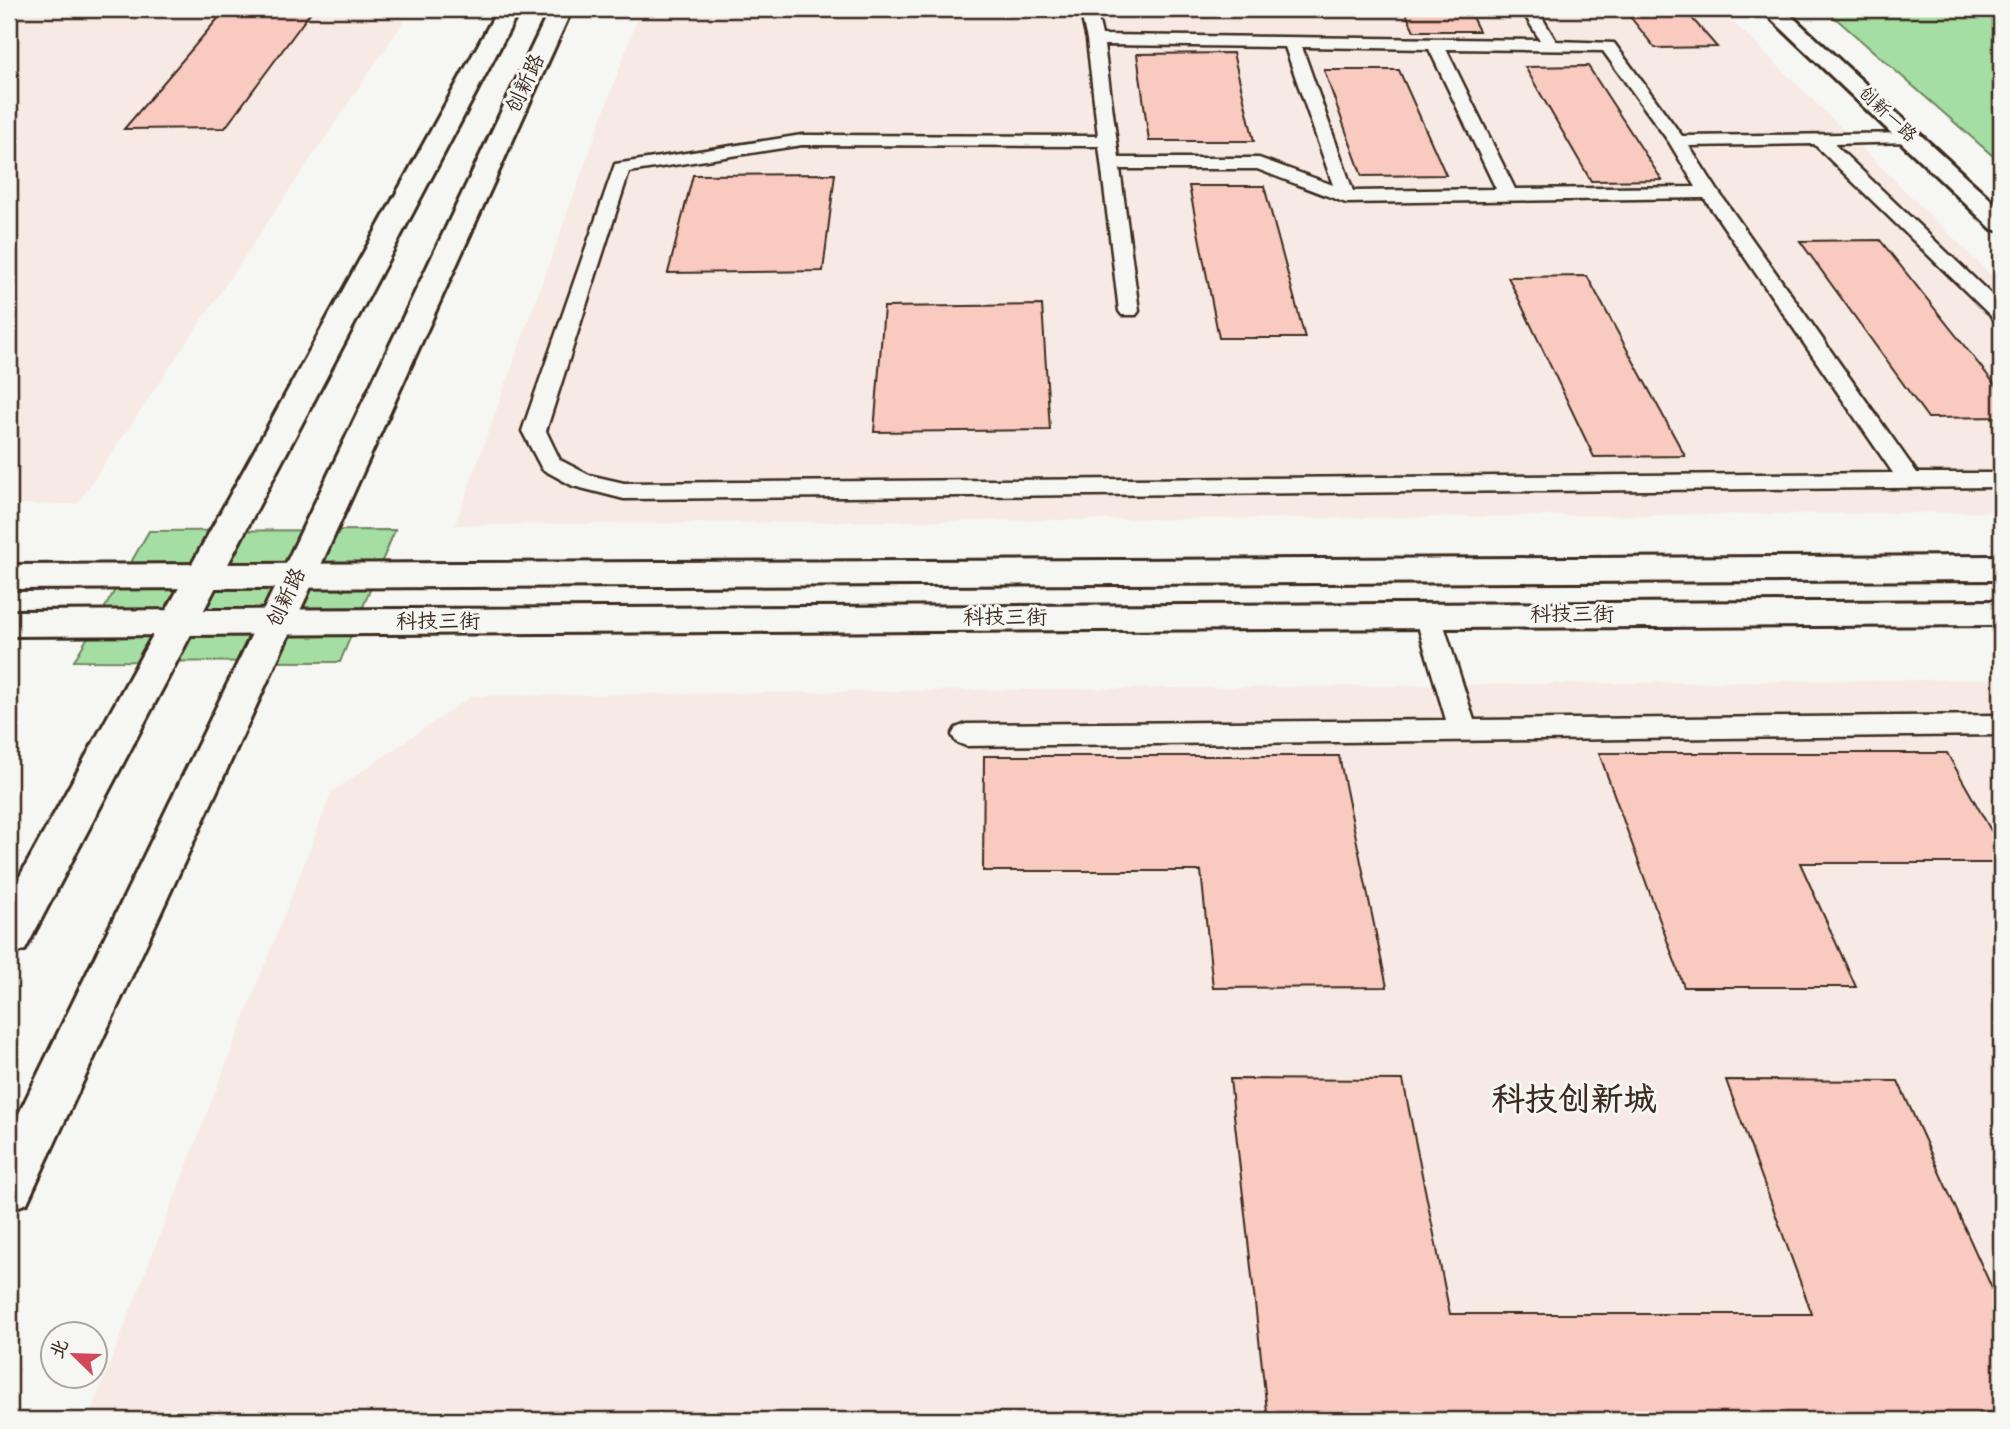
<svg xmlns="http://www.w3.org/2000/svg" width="2010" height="1429" font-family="Kalam,'LXGW WenKai TC',sans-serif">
  <rect width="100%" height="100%" fill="#f6f6f2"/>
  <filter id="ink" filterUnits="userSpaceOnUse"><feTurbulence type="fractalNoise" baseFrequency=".0143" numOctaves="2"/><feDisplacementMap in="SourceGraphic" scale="14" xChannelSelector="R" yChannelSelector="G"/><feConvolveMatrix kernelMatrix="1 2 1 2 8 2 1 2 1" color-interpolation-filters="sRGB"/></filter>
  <g filter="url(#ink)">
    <g fill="#f7e9e3">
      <path d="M9,9H412L77,504H9Z"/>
      <path d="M641,9H1720L2001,285V512L455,525Z"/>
      <path d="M2001,679V1420H88L332,792L472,696Z"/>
    </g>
    <g fill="#a5dea2" stroke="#708460" stroke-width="2">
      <path d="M1825,9H2001V163Z"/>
      <path d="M395,530L340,662L74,661L149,531Z"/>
    </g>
    <g fill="#f9cabf" stroke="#3b2a1e" stroke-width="2">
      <path d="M226,9H313L225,128L124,129Z"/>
      <path d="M1220,9H1285L1286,12L1221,13Z"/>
      <path d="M1404,9H1468L1479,31H1414Z"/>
      <path d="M1624,9H1684L1717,47L1655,48Z"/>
      <path d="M1233,53L1254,141H1149L1137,54Z"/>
      <path d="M1588,66L1662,180L1591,181L1525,67Z"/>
      <path d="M1324,70H1399L1446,175L1362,176Z"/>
      <path d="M835,174L823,271L668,273L693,175Z"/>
      <path d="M1189,186H1264L1305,338H1219Z"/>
      <path d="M1880,240L2001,392V417L1928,418L1800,241Z"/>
      <path d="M1587,276L1685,456L1594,457L1508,277Z"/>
      <path d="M1042,305L1050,430L874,432L884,307Z"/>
      <path d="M1599,753H1947L2001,848V863H1800L1856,987H1684Z"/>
      <path d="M984,756H1339L1387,987L1213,988L1201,871H983Z"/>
      <path d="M1230,1079L1403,1080L1450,1314H1812L1726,1080L1898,1081L2001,1308V1413H1979L1982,1420H1268Z"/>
    </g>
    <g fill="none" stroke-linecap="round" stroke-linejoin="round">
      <g stroke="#3b2a1e" stroke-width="5">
        <g id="service">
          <path d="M1080,9H1096L1102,35L1540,40L1521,9H1537L1556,41L1614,43L1682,136L1917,133L1920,137L1911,142L1834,144L2001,304V321L1994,319L1814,144L1689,146L1718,191L1917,473H2001V487L624,499L573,486L542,469L522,431L615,164L802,135L1098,136L1087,40ZM1104,45L1285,47L1333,185L1259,158H1119ZM1302,47L1429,49L1496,189L1353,191ZM1446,49L1603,51L1669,142L1696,187L1515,189ZM802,145L1099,146L1119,311L1122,315H1136L1139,311L1120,169H1257L1346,203L1704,198L1893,473L624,483L589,475L560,460L546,431L629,172Z"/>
          <path d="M1428,607L1437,610L1441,616L1474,720L2001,715V735L966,746L956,742L952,735L956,728L966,724L1446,720L1415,616L1419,610Z"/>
        </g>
      </g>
      <g stroke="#3b2a1e" stroke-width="6">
        <g id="tertiary">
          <path d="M2001,556V580L9,589V565Z"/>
          <path d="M2001,601V625L9,636V611Z"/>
        </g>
      </g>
      <g stroke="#3b2a1e" stroke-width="6">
        <g id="secondary">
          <path d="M498,9H520L25,950L9,955V896Z"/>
          <path d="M550,9H572L316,576L27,1203L9,1210V1134L280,576Z"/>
          <path d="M1761,9H1784L2001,209V231L1992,229Z"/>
        </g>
      </g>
      <use href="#service" fill="#f6f6f2" fill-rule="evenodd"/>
      <use href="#tertiary" fill="#f6f6f2" fill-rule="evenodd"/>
      <use href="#secondary" fill="#f6f6f2" fill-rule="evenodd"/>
    </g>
  </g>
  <g text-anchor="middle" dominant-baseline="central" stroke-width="6" stroke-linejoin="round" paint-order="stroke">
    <g font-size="18" fill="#3b2a1e" stroke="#f6f6f2">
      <text transform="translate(1887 115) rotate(43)">创新一路</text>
    </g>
    <g font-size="21" fill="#3b2a1e" stroke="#f6f6f2">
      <text transform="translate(526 84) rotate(-65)">创新路</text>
      <text transform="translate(287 598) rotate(-65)">创新路</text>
      <text x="1572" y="615">科技三街</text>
      <text x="1005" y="618">科技三街</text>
      <text x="438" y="622">科技三街</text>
    </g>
    <g font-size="33" font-weight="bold" fill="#3b2a1e" stroke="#f6f6f2">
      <text x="1574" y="1101">科技创新城</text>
    </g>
  </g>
  <rect width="2010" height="1429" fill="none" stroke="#f6f6f2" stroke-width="35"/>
  <rect x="18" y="18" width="1975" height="1394" fill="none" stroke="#3b2a1e" stroke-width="2.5" filter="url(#ink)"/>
  <g transform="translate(74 1355) rotate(293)"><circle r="33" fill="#f6f6f2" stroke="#aba49d" stroke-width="2"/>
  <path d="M0-5L12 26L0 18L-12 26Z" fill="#d1495b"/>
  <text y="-10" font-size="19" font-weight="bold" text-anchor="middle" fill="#3b2a1e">北</text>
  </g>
</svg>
